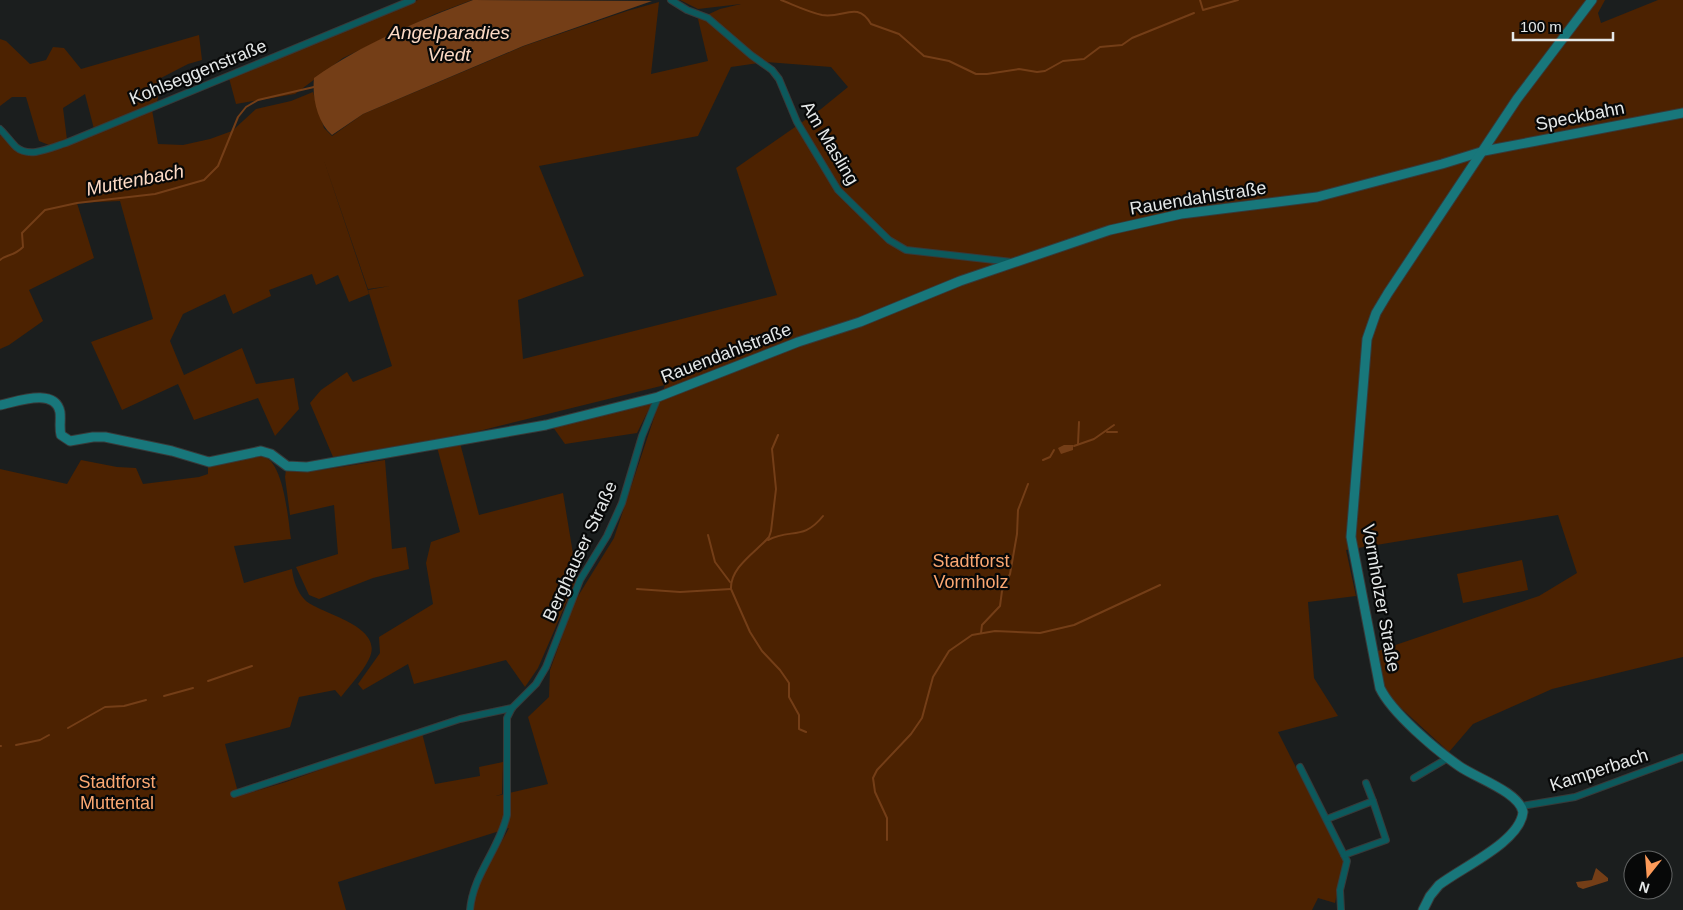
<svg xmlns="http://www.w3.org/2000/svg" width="1683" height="910" font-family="Arial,sans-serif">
  <rect width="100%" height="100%" fill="#1b1e1e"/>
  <g fill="#4c2201" fill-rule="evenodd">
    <path d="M418,0H472L435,14L343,58L295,94L236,104L229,78Z"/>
    <path d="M680,0H1605L1598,13L1601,23L1658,0H1683V657L1552,689L1473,724L1449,752L1390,698L1381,678L1375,652L1539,596L1577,573L1558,515L1346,550L1356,596L1308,602L1314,678L1338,716L1278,732L1344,862L1335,903L1318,898L1312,910H473L477,887L509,828L338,882L346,910H0V469L67,484L81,460L117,467L136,468L143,484L199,477L208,474V467C225,465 244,455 261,456C284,458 288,520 291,539L234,546L244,583L292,569C293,579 297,592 305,600C319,614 386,625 369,659C362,673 350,685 341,697L335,690L299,697L290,727L225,744L239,796L286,782L422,733L435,784L480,776L479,767L503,762L502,794L496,796L548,784L528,717L549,697L550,670L575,601L614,538L665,385L467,434L333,457L310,403L321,390L347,372L353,382L392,366L368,290L390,286L368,289L323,158L369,294L349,302L338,275L316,285L312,274L269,290L271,296L233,314L225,294L183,314L170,341L184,375L242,348L256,384L294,378L299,409L275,436L258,398L194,420L178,384L122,410L91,342L153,319L120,201L77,203L94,258L29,290L43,321L9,345L0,349V135C10,142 16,150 27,156L152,110L158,144L183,145L210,139L232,131L256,109L291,101L313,92L324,128L332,136L363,114L524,46L627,11L659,2L651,74L708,61L698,19L720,9L741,4L698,9ZM766,62L831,67L848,87L821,109L736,168L777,295L523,359L518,300L584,276L539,166L698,136L731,67Z"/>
    <path d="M199,35L202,60L188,64L161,78L157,103L94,129L85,94L63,108L67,140L49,145L39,141L26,97H12L0,106V39L6,41L30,64L46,60L53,47L64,48L81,69Z"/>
    <path d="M652,403L637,433L565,444L553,427Z"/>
    <path d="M460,443L479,515L563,493L577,578L538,668L525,687L506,660L414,684L408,664L363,690L358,684L380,653L379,637L433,604L426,563L431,542L460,532L437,447Z"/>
    <path d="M385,460L392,549L406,547L409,569L373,578L319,599L309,595L296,567L338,554L334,505L290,515L285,477L286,470L315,471Z"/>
    <path d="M1522,560L1528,590L1463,603L1457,574Z"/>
  </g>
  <g fill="#743e17">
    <path d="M473,0L652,1L523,46L363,114L332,135C317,122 312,97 314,78C362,44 418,21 473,0Z"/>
    <path d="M1064,445H1073V450L1061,454L1058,448Z"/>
    <path d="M1596,868L1608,878V881L1583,889L1578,887L1576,882L1592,880Z"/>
  </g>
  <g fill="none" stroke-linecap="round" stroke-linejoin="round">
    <g stroke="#743e17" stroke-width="2">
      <path d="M781,0C794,5 808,12 822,15C843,19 857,0 871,24L899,34L924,56L949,61L976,74H987L1019,69L1037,72L1045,71L1063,61L1084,59L1100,47L1122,45L1132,38L1194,13"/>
      <path d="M1200,0L1203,10L1238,0"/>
      <path d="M0,260C6,254 13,257 23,247L22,233L45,210L77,203L155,194L204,180L218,166L238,117L246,107L258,100L314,87"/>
      <path d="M1107,432H1117"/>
      <path d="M778,435L772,449L776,489L771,531L769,537C756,552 730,567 731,589L750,632L762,651L780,670L789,683V697L799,715V729L806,732"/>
      <path d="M1078,444L1079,422"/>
      <path d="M1074,446L1094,439L1114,425"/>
      <path d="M1043,460L1050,457L1054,450"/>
      <path d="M708,535L715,562L730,582"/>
      <path d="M768,540C791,528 803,541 823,516"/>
      <path d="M637,589L680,592L731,589"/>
      <path d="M981,633L982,625L1000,606L1002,591L1010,574L1017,534L1018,510L1028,484"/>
      <path d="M208,681L252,666"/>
      <path d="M164,696L193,688"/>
      <path d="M68,728L105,707L124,706L146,700"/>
      <path d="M16,745L40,740L49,735"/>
      <path d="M0,746H1"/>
      <path d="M887,840V818L875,792L873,778L877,770L911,734L922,718L933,677L949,651L972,635L995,631L1040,633L1074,625L1160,585"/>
    </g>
    <g stroke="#373a3a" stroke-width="8">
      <g id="street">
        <path d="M671,0L687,10L708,18L751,55L772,70L779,79L797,122L838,190L889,240L906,250L1012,262"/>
        <path d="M0,129C6,135 11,142 16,147C30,159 52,147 66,143L412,0"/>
        <path d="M1300,767L1347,861L1340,890L1341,910"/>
        <path d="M1414,778L1448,758"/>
        <path d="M1366,783L1373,801"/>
        <path d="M234,794L460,719L512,708"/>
        <path d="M1522,806L1575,797L1683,757"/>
        <path d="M1327,819L1373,801L1386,840L1344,855"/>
        <path d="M470,910C473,874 499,850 507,815V718L512,708L536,684L546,667L580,580L607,536L622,503L642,436L658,397"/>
      </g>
    </g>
    <g stroke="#373a3a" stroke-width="11">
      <g id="secondary">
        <path d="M0,405C16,402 55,387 60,412C61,420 59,428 61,435L70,441L93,437H105L172,451L209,462L261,451L271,454L287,466L307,467L546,425L658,397L798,342L860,322L960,281L1110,230L1181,214L1317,197L1442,164L1484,151L1683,113"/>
        <path d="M1423,910L1430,896L1439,885C1462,867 1520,842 1523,812C1519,792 1476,778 1459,766C1436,750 1392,713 1380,688L1351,537L1367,339L1376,313L1388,293L1517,99L1592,0"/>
      </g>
    </g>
    <use href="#street" stroke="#0c595c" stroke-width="6"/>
    <use href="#secondary" stroke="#18777b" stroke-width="9"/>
  </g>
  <g text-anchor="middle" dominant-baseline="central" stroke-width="4.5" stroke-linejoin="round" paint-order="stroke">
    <g font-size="18" fill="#e5e8e8" stroke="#070808">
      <text transform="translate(198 72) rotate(-22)">Kohlseggenstraße</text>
      <text transform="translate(1580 116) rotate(-11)">Speckbahn</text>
      <text transform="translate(830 143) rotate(59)">Am Masling</text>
      <text transform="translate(1198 198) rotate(-9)">Rauendahlstraße</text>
      <text transform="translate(726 353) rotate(-21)">Rauendahlstraße</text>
      <text transform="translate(580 551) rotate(-65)">Berghauser Straße</text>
      <text transform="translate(1381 598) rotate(80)">Vormholzer Straße</text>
      <text transform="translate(1599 770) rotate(-18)">Kamperbach</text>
    </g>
    <g font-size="18" fill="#fca872" stroke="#070808">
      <text x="971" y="561">Stadtforst<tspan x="971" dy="21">Vormholz</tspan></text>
      <text x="117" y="782">Stadtforst<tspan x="117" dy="21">Muttental</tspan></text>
    </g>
    <g font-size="19" font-style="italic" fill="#fddac5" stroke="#070808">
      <text x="449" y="32">Angelparadies<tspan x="449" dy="22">Viedt</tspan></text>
      <text transform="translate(135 180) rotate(-11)">Muttenbach</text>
    </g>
  </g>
  <g transform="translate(1648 875) rotate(197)"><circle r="24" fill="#070808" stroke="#606262"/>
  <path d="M0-4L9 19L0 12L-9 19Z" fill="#fe9b59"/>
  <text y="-8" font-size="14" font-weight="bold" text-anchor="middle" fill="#e5e8e8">N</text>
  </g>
  <path d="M1513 32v8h100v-8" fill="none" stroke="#e5e8e8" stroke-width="2.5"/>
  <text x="1520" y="32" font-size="15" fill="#e5e8e8" stroke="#070808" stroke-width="4" paint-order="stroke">100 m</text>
</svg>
